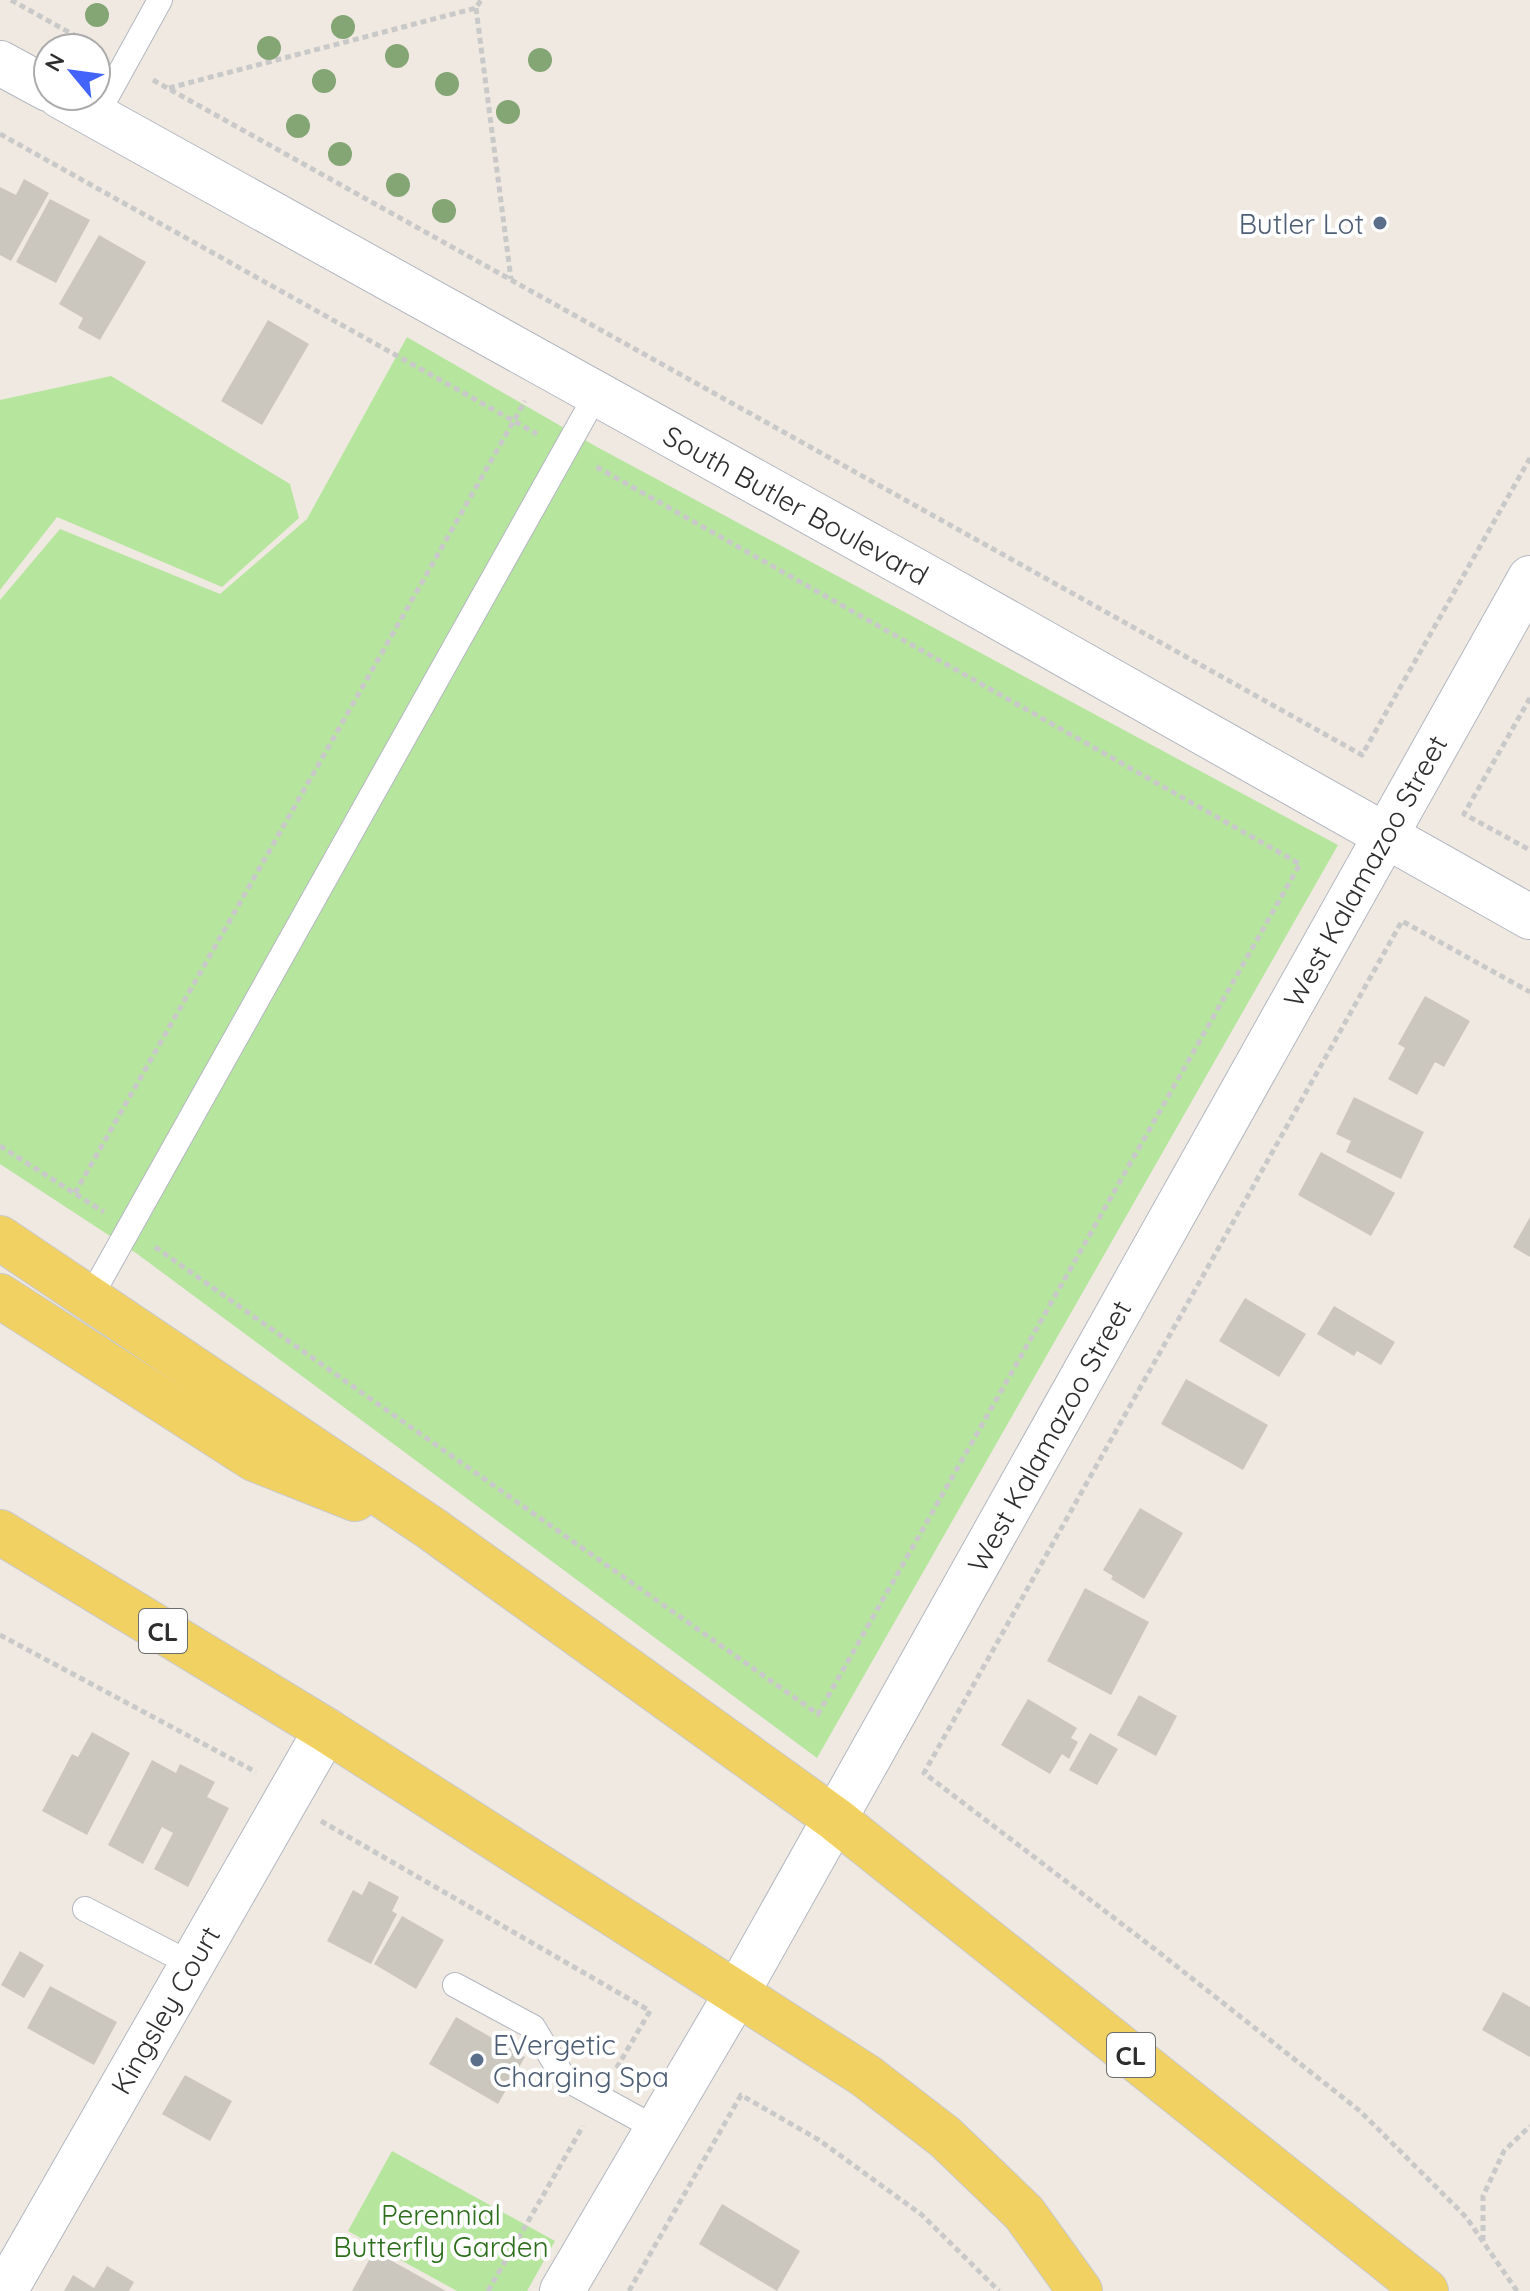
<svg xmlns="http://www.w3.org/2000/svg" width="1530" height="2291" font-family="Quicksand,sans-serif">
  <rect width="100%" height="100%" fill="#efe9e1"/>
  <g fill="#b6e59e">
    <path d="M407,337L597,447L1338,845L817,1758L136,1253L0,1164V600L60,529L220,594L307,519Z"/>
    <path d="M111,376L290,484L299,518L222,587L57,517L0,590V400Z"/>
    <path d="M392,2151L555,2241L527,2291H457L348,2231Z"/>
  </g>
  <g fill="#cbc7bf">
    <path d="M24,179L49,193L11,261L0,255V187L16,195Z"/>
    <path d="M50,199L90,220L56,283L16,262Z"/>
    <path d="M99,235L146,262L100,340L78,328L83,318L59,304Z"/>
    <path d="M268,320L309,344L262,425L221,401Z"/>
    <path d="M1425,996L1470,1021L1444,1067L1435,1062L1417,1095L1388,1079L1405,1048L1398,1044Z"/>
    <path d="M1354,1097L1424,1132L1401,1179L1346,1152L1351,1141L1336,1134Z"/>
    <path d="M1321,1152L1395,1193L1371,1236L1298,1195Z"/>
    <path d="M1530,1217V1257L1513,1247Z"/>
    <path d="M1245,1298L1306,1334L1279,1377L1219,1341Z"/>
    <path d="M1334,1306L1395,1342L1381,1365L1357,1351L1354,1356L1317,1334Z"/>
    <path d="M1186,1379L1268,1425L1243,1470L1161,1424Z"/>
    <path d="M1140,1508L1183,1533L1144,1599L1111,1579L1113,1576L1103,1570Z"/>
    <path d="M1085,1588L1149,1622L1111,1695L1047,1661Z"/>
    <path d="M1139,1695L1177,1716L1156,1756L1117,1735Z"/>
    <path d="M1028,1699L1077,1728L1071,1738L1078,1742L1069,1759L1062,1754L1050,1774L1001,1745Z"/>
    <path d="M92,1732L130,1753L87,1835L42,1811L72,1754L78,1757Z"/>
    <path d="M1090,1733L1118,1749L1097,1785L1069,1770Z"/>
    <path d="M152,1760L176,1773L180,1764L215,1782L207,1797L229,1808L188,1887L154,1869L173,1833L162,1827L143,1864L108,1845Z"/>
    <path d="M369,1881L399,1897L392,1911L397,1914L371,1964L327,1941L353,1890L362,1895Z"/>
    <path d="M402,1916L444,1940L416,1989L374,1964Z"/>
    <path d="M20,1951L44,1965L24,1998L1,1985Z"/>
    <path d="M50,1986L117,2022L94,2065L27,2028Z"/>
    <path d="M1503,1992L1530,2007V2057L1482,2030Z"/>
    <path d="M456,2017L525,2057L498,2104L429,2064Z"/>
    <path d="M185,2075L232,2101L210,2141L162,2114Z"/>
    <path d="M722,2204L800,2251L777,2291L699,2244Z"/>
    <path d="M374,2251L446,2291H352Z"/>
    <path d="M107,2266L134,2282L129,2291H64L73,2275L94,2288Z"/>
  </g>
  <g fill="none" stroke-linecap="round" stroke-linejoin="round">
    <g stroke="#b4b7c1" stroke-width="26">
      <g id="lane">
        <path d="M96,116L160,0"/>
        <path d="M90,1298L596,395"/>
        <path d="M85,1909L191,1964"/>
        <path d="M455,1985L533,2027L564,2078L657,2129"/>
      </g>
    </g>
    <g stroke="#b4b7c1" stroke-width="46">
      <g id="street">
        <path d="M0,63L48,89"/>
        <path d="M60,96L936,582L1530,917"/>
        <path d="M5,2291L326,1730"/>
        <path d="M562,2291L737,1993"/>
      </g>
    </g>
    <g stroke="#b4b7c1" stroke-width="46">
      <path id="secondary" d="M737,1993L1530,578"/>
    </g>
    <g stroke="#c9c9c9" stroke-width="46">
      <g id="primary">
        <path d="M0,1238L432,1529L835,1819L1426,2291"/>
        <path d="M0,1296L254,1459L355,1499"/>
        <path d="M0,1532L326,1730L866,2076L945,2137L1024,2213L1080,2291"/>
      </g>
    </g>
    <g stroke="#c9c9c9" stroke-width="5" stroke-dasharray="6 4" stroke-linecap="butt">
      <path d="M11,0L99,49"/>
      <path d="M476,8L511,279"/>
      <path d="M153,80L1362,755L1530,458"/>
      <path d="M169,88L476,8L481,0"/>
      <path d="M0,134L537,434"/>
      <path d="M1530,698L1464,814L1530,850"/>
      <path d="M0,1146L104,1212"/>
      <path d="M75,1193L525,401"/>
      <path d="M155,1247L818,1714L1300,864L595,466"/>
      <path d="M0,1635L256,1772"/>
      <path d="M321,1821L650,2011L616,2069"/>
      <path d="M1483,2241V2196L1504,2151L1530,2126"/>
      <path d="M488,2291L583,2126"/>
      <path d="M629,2291L741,2095L819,2140L922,2215L999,2291"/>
      <path d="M1517,2291L1466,2217L1360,2111L1156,1950L924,1773L1402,921L1530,992"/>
    </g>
    <use href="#lane" stroke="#fff" stroke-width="24"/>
    <use href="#street" stroke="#fff" stroke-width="44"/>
    <use href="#secondary" stroke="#fff" stroke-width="44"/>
    <use href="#primary" stroke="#f2d163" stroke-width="44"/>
  </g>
  <g fill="#84a574">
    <circle cx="97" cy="15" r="12"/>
    <circle cx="343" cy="27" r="12"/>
    <circle cx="269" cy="48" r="12"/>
    <circle cx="397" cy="56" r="12"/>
    <circle cx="540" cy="60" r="12"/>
    <circle cx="324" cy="81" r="12"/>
    <circle cx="447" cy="84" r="12"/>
    <circle cx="508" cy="112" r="12"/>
    <circle cx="298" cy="126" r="12"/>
    <circle cx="340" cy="154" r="12"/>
    <circle cx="398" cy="185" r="12"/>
    <circle cx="444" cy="211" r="12"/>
  </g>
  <g fill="#5c6f8a" stroke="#fff" stroke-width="3">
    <circle cx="1380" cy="223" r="8"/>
    <circle cx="477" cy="2060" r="8"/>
  </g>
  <g text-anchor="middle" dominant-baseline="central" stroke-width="8" stroke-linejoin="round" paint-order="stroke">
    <g fill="#fff" stroke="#6d6d6d" stroke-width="2">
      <rect x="139" y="1609" width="48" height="44" rx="6"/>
      <rect x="1107" y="2033" width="48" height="44" rx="6"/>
    </g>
    <g font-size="26" font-weight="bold" fill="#2e2e2e">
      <text x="163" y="1631">CL</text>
      <text x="1131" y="2055">CL</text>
    </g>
    <g font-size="28" fill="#4e5e75" stroke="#fff" text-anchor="end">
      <text x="1364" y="223">Butler Lot</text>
      <text x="493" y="2044" text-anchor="start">EVergetic<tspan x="493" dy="32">Charging Spa</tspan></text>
    </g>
    <g font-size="28" fill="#2e2e2e" stroke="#fff">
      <text transform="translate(796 505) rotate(29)">South Butler Boulevard</text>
      <text transform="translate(1365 871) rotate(-61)">West Kalamazoo Street</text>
      <text transform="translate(1049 1436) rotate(-61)">West Kalamazoo Street</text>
      <text transform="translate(165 2010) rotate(-60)">Kingsley Court</text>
    </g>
    <g font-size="28" fill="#2c6e1b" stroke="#fff">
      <text x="441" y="2214">Perennial<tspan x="441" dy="32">Butterfly Garden</tspan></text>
    </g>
  </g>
  <g transform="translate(72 72) rotate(299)"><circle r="38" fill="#ffffff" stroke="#ababab" stroke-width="2"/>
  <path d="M0-6L14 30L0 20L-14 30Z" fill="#4264fb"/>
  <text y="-12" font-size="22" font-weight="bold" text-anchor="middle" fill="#2e2e2e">N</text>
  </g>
</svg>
